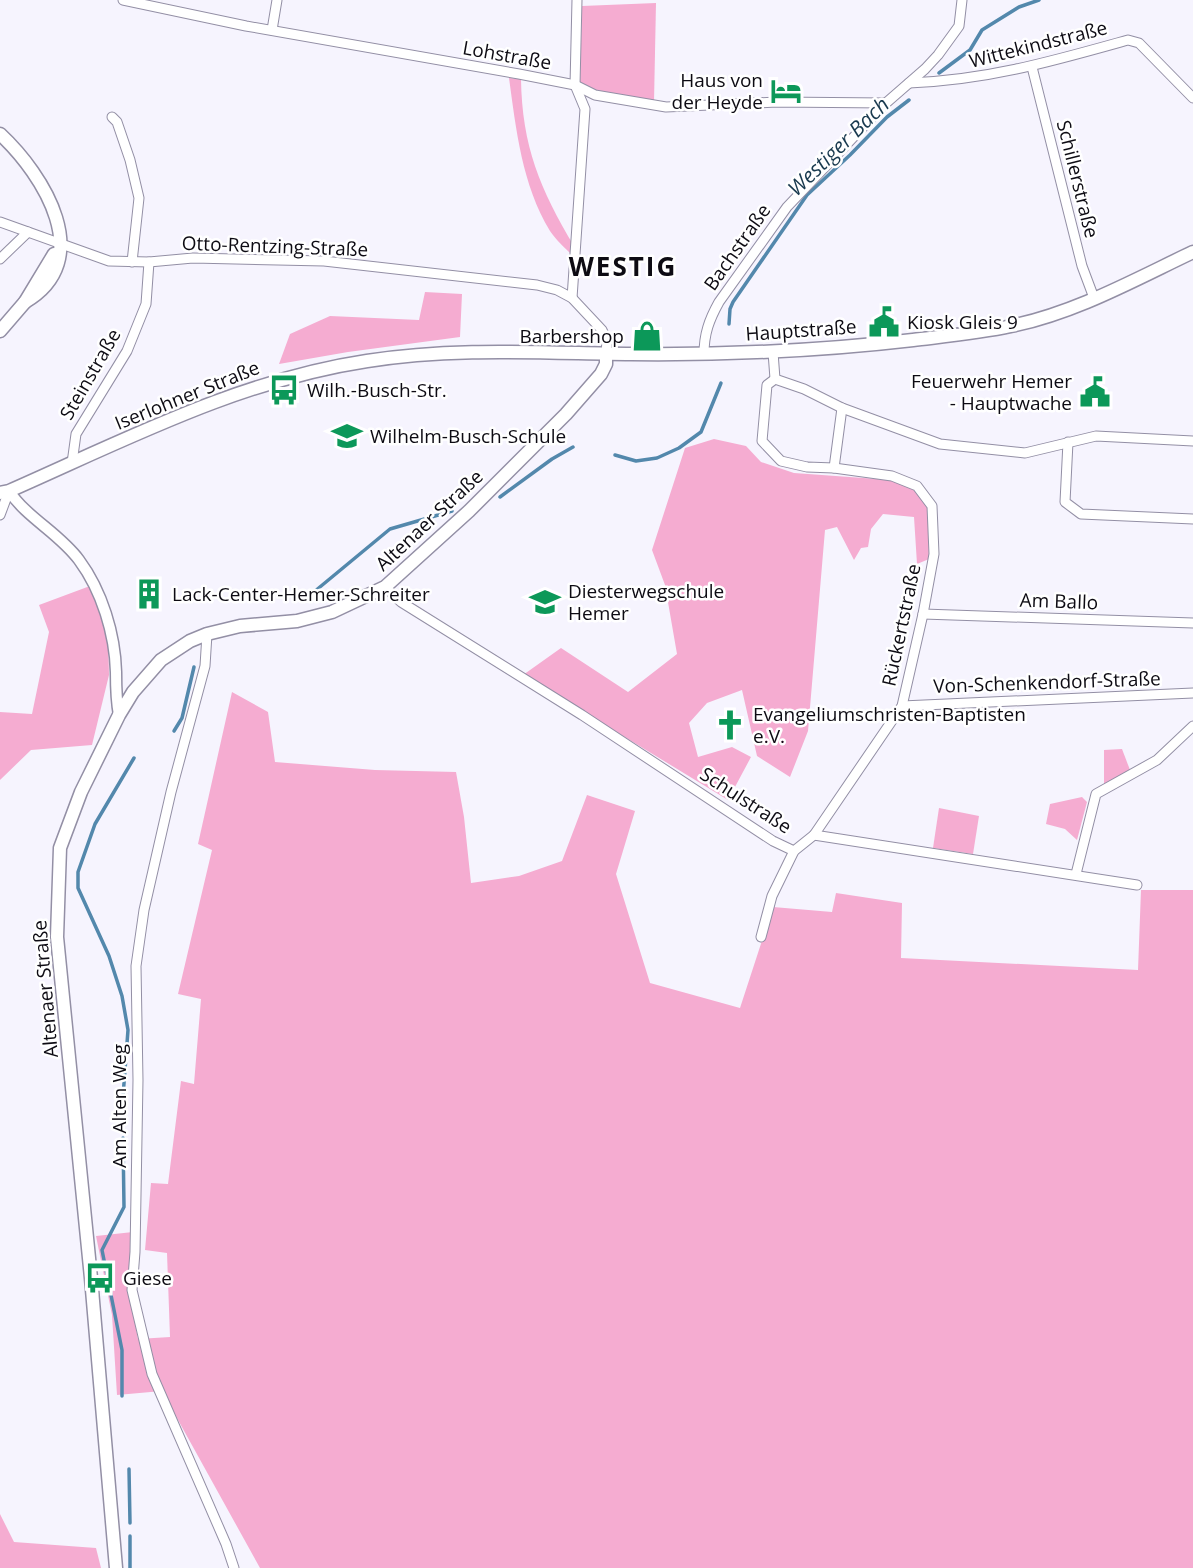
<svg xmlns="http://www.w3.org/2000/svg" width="1193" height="1568" font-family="'Open Sans',sans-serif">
  <rect width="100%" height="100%" fill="#f6f4fe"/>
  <g fill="#f5acd1">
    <path d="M656,3L654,102L598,91L580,82L582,6Z"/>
    <path d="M509,78L521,79C522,146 540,189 574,246L572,255C565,248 556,240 550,231C522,185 516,129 509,78Z"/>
    <path d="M425,292L462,294L460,337L348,352L279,364L290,334L330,316L419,320Z"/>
    <path d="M714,439L746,446L761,462L794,473L891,480L916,489L928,505L929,559L917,564L914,517L883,514L871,529L868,547L861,548L854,560L837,527L825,530L808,731L790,777L757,756L742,690L707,703L689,723L698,757L732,747L751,757L728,800L523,675L561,648L628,692L677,654L665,585L652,550L685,448Z"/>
    <path d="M90,586L108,636L109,675L92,745L31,750L0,780V712L32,714L49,632L39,605Z"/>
    <path d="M232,692L268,712L275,762L375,770L456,772L464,817L471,883L519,876L562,861L587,795L635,811L616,874L650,983L740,1008L773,907L832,912L836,893L902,903L901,958L1138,970L1141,890H1193V1568H260L162,1391L117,1395L112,1315L96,1236L133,1232L129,1291L138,1339L170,1337L167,1253L145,1250L151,1183L168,1184L181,1081L194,1084L201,999L178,994L212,850L198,844Z"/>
    <path d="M1122,749L1130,770L1104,786V750Z"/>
    <path d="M1082,797L1087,802L1077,840L1065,829L1046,824L1050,804Z"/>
    <path d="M939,808L979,816L973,854L933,848Z"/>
    <path d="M0,1514L14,1542L96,1548L101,1568H0Z"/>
  </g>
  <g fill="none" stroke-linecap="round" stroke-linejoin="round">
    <g stroke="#5388ac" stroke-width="3.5">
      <path d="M939,73L970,50L982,30L1019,7L1039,0"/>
      <path d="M729,324L730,309L733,302L807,195L850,155L887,117L909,100"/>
      <path d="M615,455L636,461L657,458L679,448L701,432L721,383"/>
      <path d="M500,497L552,459L573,447"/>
      <path d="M303,601L390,529L452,511"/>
      <path d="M174,731L182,718L194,667"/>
      <path d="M121,1123L128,1030L122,996L109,956L78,888V872L95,824L134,758"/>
      <path d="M122,1396V1350L102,1250L124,1207L123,1138"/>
      <path d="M129,1469L130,1523"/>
      <path d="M130,1536V1568"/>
    </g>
    <g stroke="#938fa5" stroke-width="11">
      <g id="minor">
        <path d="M123,0L246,26L519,74L575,85L595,95L666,107L777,102L886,103"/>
        <path d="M272,30L277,0"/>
        <path d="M1032,67L1082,266L1094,298"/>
        <path d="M909,83C988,80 1053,61 1128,40L1139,43L1193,98"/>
        <path d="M112,117L117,122L130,160L139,198L132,262"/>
        <path d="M0,222L109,261L149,262L193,258L324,261L537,285L557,290L572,298L602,330L607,341L606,353"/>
        <path d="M0,259L28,232"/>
        <path d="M572,298L585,109L575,85L577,0"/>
        <path d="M773,352L775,379L804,389L842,408L940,444L1025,453L1096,436L1193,441"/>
        <path d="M704,354C704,334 709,320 719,302L787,207L886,103L925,69L938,55L959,26L962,0"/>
        <path d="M1068,442L1065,502L1081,514L1193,519"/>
        <path d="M72,463L76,434L127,351L146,304L149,262"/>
        <path d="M834,468L842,408"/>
        <path d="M0,515L9,491"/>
        <path d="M385,587L401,602L582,715L773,841L794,851"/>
        <path d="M923,614L1193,623"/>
        <path d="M207,634L205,666L171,792L144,910L136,966L138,1080L135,1252L132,1290L152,1374L226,1544L234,1568"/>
        <path d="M902,706L1193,693"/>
        <path d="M814,835L1137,885"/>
        <path d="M1076,874L1096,794L1157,760L1193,726"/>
        <path d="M761,937L772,896L794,851L814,835L902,706L923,614L934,554L932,506L917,486L892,476L834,468L807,467L781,461L762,441L767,385L775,379"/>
      </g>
    </g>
    <g stroke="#938fa5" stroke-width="13">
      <path id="tertiary" d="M9,491C27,518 59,533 79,560C102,591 115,634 116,672C116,688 116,700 119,715"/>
    </g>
    <g stroke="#938fa5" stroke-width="15">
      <g id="secondary">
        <path d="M0,134C44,175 97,260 25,302"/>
        <path d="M0,331L25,302L54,254"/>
        <path d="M0,493L9,491C125,440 240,380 367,361C454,347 543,353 631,354C726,355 819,351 913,340C946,336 979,333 1011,326C1075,313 1134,280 1193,252"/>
        <path d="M116,1568L91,1278L57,937L60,848L81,792L119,715L133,692L161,660L190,641L207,634L240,626L297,621L332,612L385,587L469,511L566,414L601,374L606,364V353"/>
      </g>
    </g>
    <use href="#minor" stroke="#fff" stroke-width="9"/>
    <use href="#tertiary" stroke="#fff" stroke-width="10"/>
    <use href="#secondary" stroke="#fff" stroke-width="12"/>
  </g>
  <defs>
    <g id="hotel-bare" transform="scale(2.415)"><path d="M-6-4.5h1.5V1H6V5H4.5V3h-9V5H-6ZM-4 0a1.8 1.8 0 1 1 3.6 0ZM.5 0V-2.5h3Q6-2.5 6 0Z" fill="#0c9859" stroke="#fff" stroke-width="2.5" paint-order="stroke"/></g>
    <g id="civic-bare" transform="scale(2.415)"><path d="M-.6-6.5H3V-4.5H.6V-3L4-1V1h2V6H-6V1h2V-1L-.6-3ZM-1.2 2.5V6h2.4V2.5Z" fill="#0c9859" stroke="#fff" stroke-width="2.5" paint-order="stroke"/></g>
    <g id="shop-bare" transform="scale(2.415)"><path d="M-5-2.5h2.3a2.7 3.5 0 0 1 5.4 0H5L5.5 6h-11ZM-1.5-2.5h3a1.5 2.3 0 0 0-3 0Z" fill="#0c9859" stroke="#fff" stroke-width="2.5" paint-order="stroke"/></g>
    <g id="bus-bare" transform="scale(2.415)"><path d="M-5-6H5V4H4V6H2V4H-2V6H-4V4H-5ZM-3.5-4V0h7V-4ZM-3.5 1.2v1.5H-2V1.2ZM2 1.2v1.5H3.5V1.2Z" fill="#0c9859" stroke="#fff" stroke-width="2.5" paint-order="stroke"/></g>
    <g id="school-bare" transform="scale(2.415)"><path d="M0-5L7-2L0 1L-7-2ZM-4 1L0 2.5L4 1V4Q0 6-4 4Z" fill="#0c9859" stroke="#fff" stroke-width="2.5" paint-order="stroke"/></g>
    <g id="building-bare" transform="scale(2.415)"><path d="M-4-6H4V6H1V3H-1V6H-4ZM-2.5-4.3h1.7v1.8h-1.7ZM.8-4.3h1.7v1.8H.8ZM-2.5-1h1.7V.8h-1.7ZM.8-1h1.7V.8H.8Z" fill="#0c9859" stroke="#fff" stroke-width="2.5" paint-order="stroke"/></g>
    <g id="church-bare" transform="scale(2.415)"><path d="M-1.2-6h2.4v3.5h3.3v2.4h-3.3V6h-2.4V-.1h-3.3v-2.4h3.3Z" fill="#0c9859" stroke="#fff" stroke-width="2.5" paint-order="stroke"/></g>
  </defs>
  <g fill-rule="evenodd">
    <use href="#hotel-bare" x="786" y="91"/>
    <use href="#civic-bare" x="884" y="322"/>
    <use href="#shop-bare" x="647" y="336"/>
    <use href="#bus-bare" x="284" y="390"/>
    <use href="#civic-bare" x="1095" y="392"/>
    <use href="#school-bare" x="347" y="436"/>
    <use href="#building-bare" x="149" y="594"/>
    <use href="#school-bare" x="545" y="602"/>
    <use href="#church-bare" x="730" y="725"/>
    <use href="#bus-bare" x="100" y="1278"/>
  </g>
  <g text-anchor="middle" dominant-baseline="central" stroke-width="5" stroke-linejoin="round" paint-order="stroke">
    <g font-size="19" fill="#0d0b13" stroke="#fff">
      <text transform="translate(1038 44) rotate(-14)">Wittekindstraße</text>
      <text transform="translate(507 55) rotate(10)">Lohstraße</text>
      <text transform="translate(1078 179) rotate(76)">Schillerstraße</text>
      <text transform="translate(275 246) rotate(2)">Otto-Rentzing-Straße</text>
      <text transform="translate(737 247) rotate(-55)">Bachstraße</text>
      <text transform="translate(801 330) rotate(-4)">Hauptstraße</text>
      <text transform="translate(90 374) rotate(-60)">Steinstraße</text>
      <text transform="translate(187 395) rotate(-22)">Iserlohner Straße</text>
      <text transform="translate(429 520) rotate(-43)">Altenaer Straße</text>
      <text transform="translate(1059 601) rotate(2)">Am Ballo</text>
      <text transform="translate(901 625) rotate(-78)">Rückertstraße</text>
      <text transform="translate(1047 682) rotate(-2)">Von-Schenkendorf-Straße</text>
      <text transform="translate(746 800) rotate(33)">Schulstraße</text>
      <text transform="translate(45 989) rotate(-95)">Altenaer Straße</text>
      <text transform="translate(119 1106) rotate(-90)">Am Alten Weg</text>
    </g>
    <g font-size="19" fill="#0d0b13" stroke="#fff" text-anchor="start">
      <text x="763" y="80" text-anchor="end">Haus von<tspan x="763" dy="22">der Heyde</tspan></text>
      <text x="907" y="322">Kiosk Gleis 9</text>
      <text x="624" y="336" text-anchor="end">Barbershop</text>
      <text x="1072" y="381" text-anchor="end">Feuerwehr Hemer<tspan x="1072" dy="22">- Hauptwache</tspan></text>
      <text x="307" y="390">Wilh.-Busch-Str.</text>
      <text x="370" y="436">Wilhelm-Busch-Schule</text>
      <text x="568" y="591">Diesterwegschule<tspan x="568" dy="22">Hemer</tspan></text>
      <text x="172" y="594">Lack-Center-Hemer-Schreiter</text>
      <text x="753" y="714">Evangeliumschristen-Baptisten<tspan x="753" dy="22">e.V.</tspan></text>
      <text x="123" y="1278">Giese</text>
    </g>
    <g font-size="21" font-style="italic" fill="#193a4f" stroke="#fff">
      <text transform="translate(838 146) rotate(-44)">Westiger Bach</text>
    </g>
    <g font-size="26" font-weight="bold" letter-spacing="2" fill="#0d0b13" stroke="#fff">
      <text x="623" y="266">WESTIG</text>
    </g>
  </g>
</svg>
